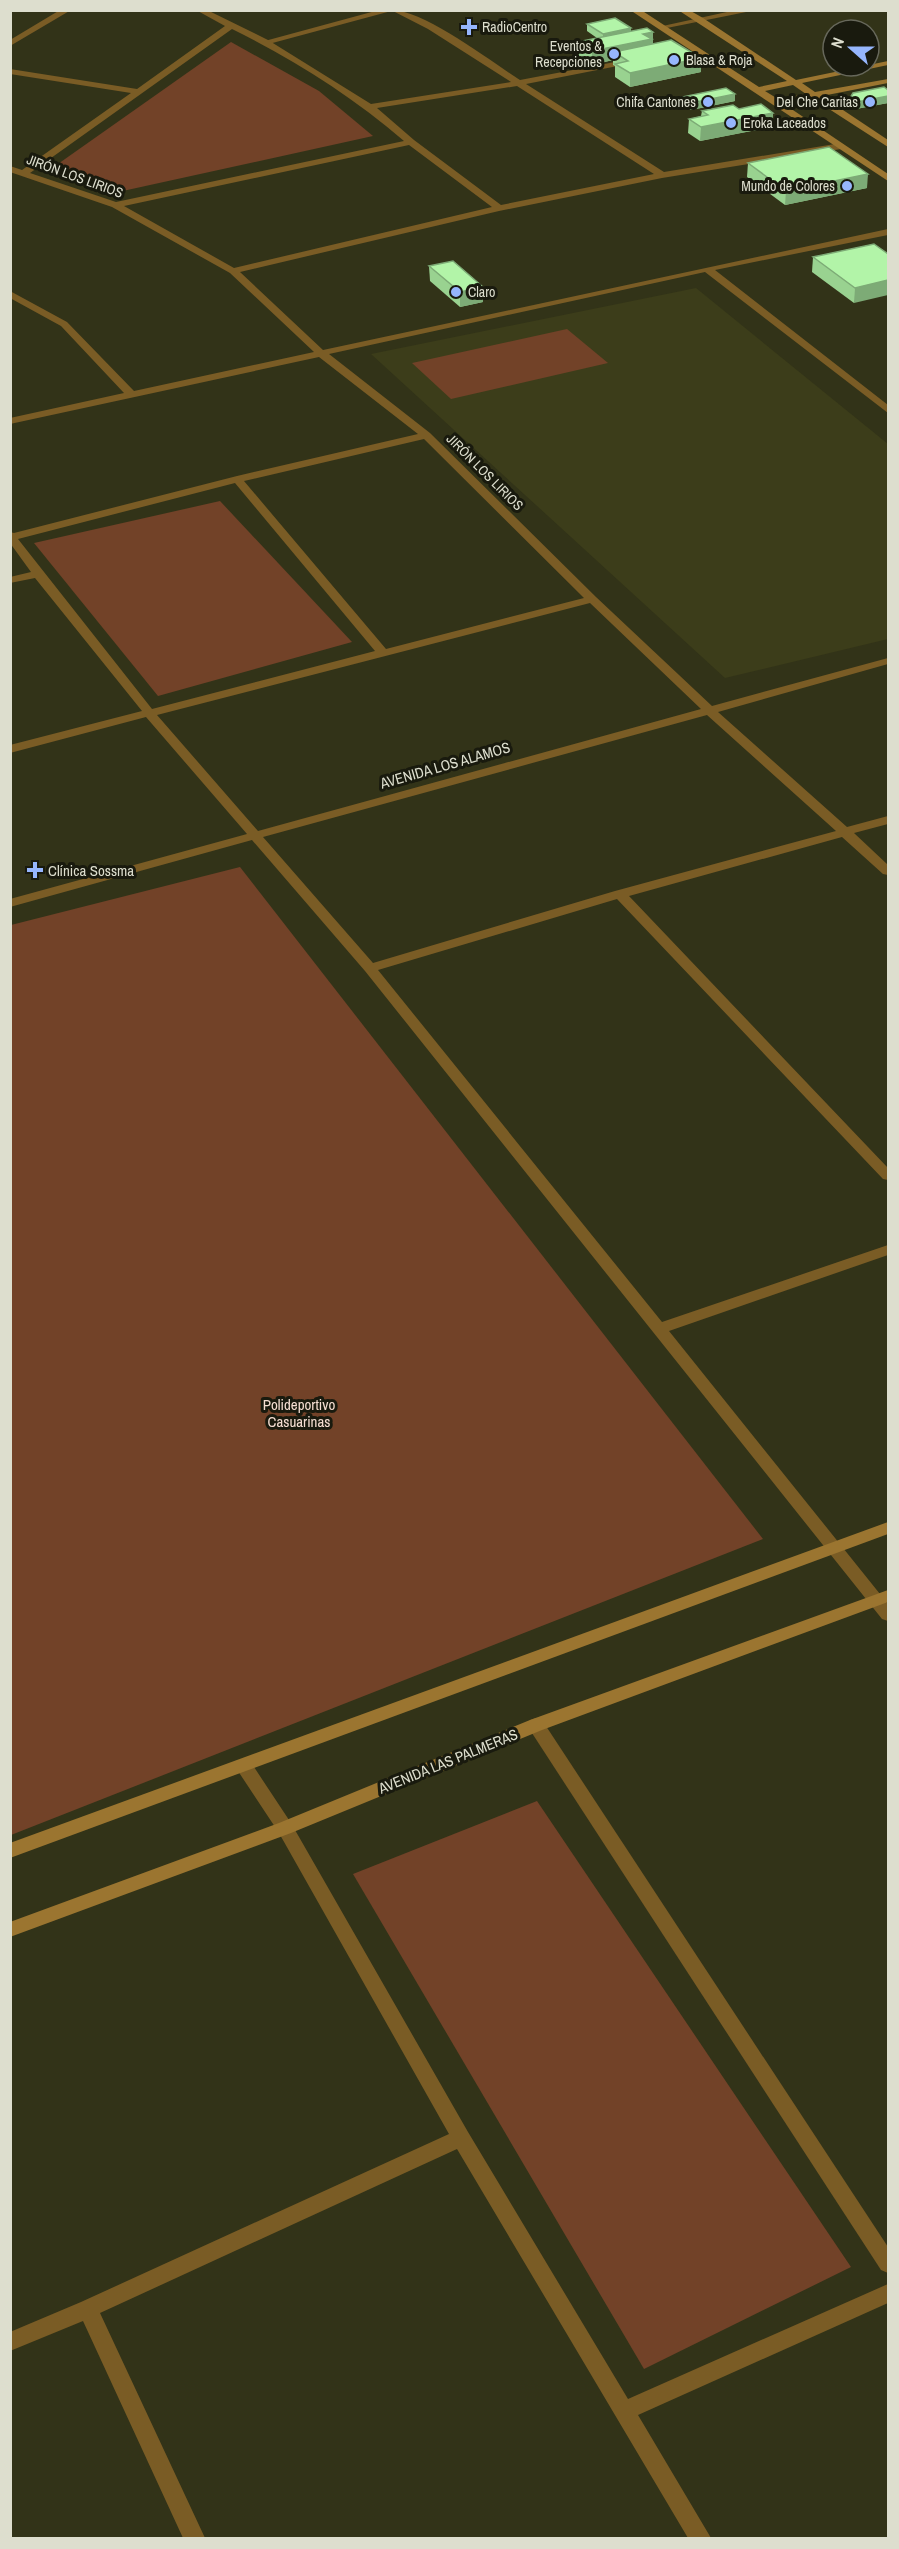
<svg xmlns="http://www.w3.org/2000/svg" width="899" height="2549" font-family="'Archivo Narrow',sans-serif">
  <rect width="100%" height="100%" fill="#323318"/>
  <path fill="#3c3d1a" d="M696,288L888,444V639L725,678L371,354Z"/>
  <g fill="#724228">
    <path d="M231,42L319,91L373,136L109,194L48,171Z"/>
    <path d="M567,329L608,363L451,399L412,363Z"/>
    <path d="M220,501L352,642L158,696L34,543Z"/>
    <path d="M240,867L763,1539L11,1835V925Z"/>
    <path d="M537,1801L851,2267L644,2369L353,1874Z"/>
  </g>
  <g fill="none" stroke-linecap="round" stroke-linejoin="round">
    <path fill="#7a5c25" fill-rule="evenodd" d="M379,10H395L265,45L261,42Z"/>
    <g fill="#7a5c25" fill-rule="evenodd">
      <path d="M60,10H71L10,46V40Z"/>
      <path d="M196,10H207L268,40L371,104L511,82L428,29L391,10C425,10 490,61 520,80L636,58L637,60L633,63L526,84L664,172L841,143L845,146L841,149L662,178L499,211L240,272L323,350L888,229V235L715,270L888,405V413L705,272L329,354L430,433L596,597L712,706L888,658V664L718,712L847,827L888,816V824L854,833L888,865V875L883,874L842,837L629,896L888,1168V1180L883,1179L617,899L378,970L662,1322L888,1245V1255L669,1331L888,1604V1621L882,1619L365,971L252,840L10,907V899L247,834L146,717L10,753V745L142,711L35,578L10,583V577L31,572L10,543V532L14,533L237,476L418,434L319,357L10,424V418L124,393L61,326L10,298V291L67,322L134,391L314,352L230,273L112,207L10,172V166L22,170L131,93L10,74V69L137,89L225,26ZM232,29C293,59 352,96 404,141L116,202L30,173ZM517,86L654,174L501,205L414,140L377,108ZM409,145L492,207L234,268L124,206ZM424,439L584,598L386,649L244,481ZM235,483L375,651L152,709L18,539ZM590,603L701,709L258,831L157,715ZM707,715L836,831L615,891L373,963L263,837Z"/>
      <path d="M736,10H756L662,29L658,27Z"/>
      <path d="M536,1718L542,1720L888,2247V2273L881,2270L530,1730L527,1725L530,1720Z"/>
      <path d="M244,1759L250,1761L291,1823L468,2132L628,2399L888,2284V2303L638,2415L711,2538H688L457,2149L100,2313L205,2538H183L83,2321L10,2351V2332L81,2302L449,2134L279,1833L238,1771L235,1766L238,1761Z"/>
    </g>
    <g fill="#9b7530" fill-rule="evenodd">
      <path d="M630,10H641L759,87L787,81L678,10H689L703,18L796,80L888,61V65L802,83L815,92L888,79V83L822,96L888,140V147L812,98L784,104L888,174V181ZM793,85L806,94L778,99L765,91Z"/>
      <path d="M888,1522V1534L10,1858V1843Z"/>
      <path d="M888,1590V1602L542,1730L291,1833L10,1937V1922L279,1823L530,1720Z"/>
    </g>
  </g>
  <g fill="#99d290">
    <path d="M587,24L631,28V31L701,72L630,87L615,77V66L613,65V60L592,65L577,55V42L597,38L587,31Z"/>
    <path d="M888,90V103L856,109L850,105V98Z"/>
    <path d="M735,94V101L691,110L682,104V97Z"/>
    <path d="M739,109L773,113L772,127L700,141L688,133L689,119L701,116L702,111Z"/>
    <path d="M748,163L867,188L785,205L747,177Z"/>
    <path d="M874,244L854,303L812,272L813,257Z"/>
    <path d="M429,266L483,302L460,307L430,281Z"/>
  </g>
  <g fill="#7dab76">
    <path d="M631,28V35L603,41V34Z"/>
    <path d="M653,32V45L614,52L613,60L592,65V51L643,34Z"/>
    <path d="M701,58V72L630,87V73Z"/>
    <path d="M735,94V101L691,110V103Z"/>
    <path d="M888,96V103L856,109L857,102Z"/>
    <path d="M773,113L772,127L700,141L701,127Z"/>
    <path d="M868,174L867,188L785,205L786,191Z"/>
    <path d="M888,280V295L854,303L855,288Z"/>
    <path d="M483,287V302L460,307V292Z"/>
  </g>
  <g fill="#b2f4a8" stroke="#7dab76" stroke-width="1.5">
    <path d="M615,18L631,28L603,34L587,24Z"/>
    <path d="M647,28L653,32L643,34L652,39L592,51L577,42Z"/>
    <path d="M671,40L701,58L630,73L615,64L628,61L614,52Z"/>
    <path d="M884,87L888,90V96L857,102L850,98L853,93Z"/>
    <path d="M726,88L735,94L691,103L682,97Z"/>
    <path d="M761,104L773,113L701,127L689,119L708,115L702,111L733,105L739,109Z"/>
    <path d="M829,147L868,174L786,191L748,163Z"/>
    <path d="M874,244L888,254V280L855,288L813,257Z"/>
    <path d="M453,261L483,287L460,292L429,266Z"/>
  </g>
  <g fill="#96b6fd" stroke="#191a0e" stroke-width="2">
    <path d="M466 18h6v6h6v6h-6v6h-6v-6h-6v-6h6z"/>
    <circle cx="614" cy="54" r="6"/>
    <circle cx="674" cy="60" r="6"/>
    <circle cx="708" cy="102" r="6"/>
    <circle cx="870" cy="102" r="6"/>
    <circle cx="731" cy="123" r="6"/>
    <circle cx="847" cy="186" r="6"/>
    <circle cx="456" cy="292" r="6"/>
    <path d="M32 861h6v6h6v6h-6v6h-6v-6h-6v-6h6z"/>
  </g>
  <g text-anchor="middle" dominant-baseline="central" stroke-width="6" stroke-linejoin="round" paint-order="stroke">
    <g font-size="14" fill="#dddece" stroke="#191a0e" text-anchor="start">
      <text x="482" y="27">RadioCentro</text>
      <text x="602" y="46" text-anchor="end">Eventos &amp;<tspan x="602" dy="16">Recepciones</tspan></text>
      <text x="686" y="60">Blasa &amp; Roja</text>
      <text x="696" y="102" text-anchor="end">Chifa Cantones</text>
      <text x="858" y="102" text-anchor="end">Del Che Caritas</text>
      <text x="743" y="123">Eroka Laceados</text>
      <text x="835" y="186" text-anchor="end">Mundo de Colores</text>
      <text x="468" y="292">Claro</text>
    </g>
    <g font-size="14" fill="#dddece" stroke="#191a0e">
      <text transform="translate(75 176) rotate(20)">JIRÓN LOS LIRIOS</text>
      <text transform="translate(485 472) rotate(45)">JIRÓN LOS LIRIOS</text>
    </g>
    <g font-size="15" fill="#dddece" stroke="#191a0e">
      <text transform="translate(445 765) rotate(-16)">AVENIDA LOS ALAMOS</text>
      <text transform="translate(448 1761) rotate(-22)">AVENIDA LAS PALMERAS</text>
    </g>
    <g font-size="15" fill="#dddece" stroke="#191a0e" text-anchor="start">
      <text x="48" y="870">Clínica Sossma</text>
    </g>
    <g font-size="15" fill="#f5ded2" stroke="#191a0e">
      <text x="299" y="1404">Polideportivo<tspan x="299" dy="17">Casuarinas</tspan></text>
    </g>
  </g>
  <rect width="899" height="2549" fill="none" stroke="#dddece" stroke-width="24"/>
  <g transform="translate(851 48) rotate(291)"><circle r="28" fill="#191a0e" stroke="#67685b" stroke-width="1.5"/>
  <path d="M0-4.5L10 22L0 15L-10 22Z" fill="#96b6fd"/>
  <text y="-9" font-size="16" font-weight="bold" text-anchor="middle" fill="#dddece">N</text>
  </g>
</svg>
